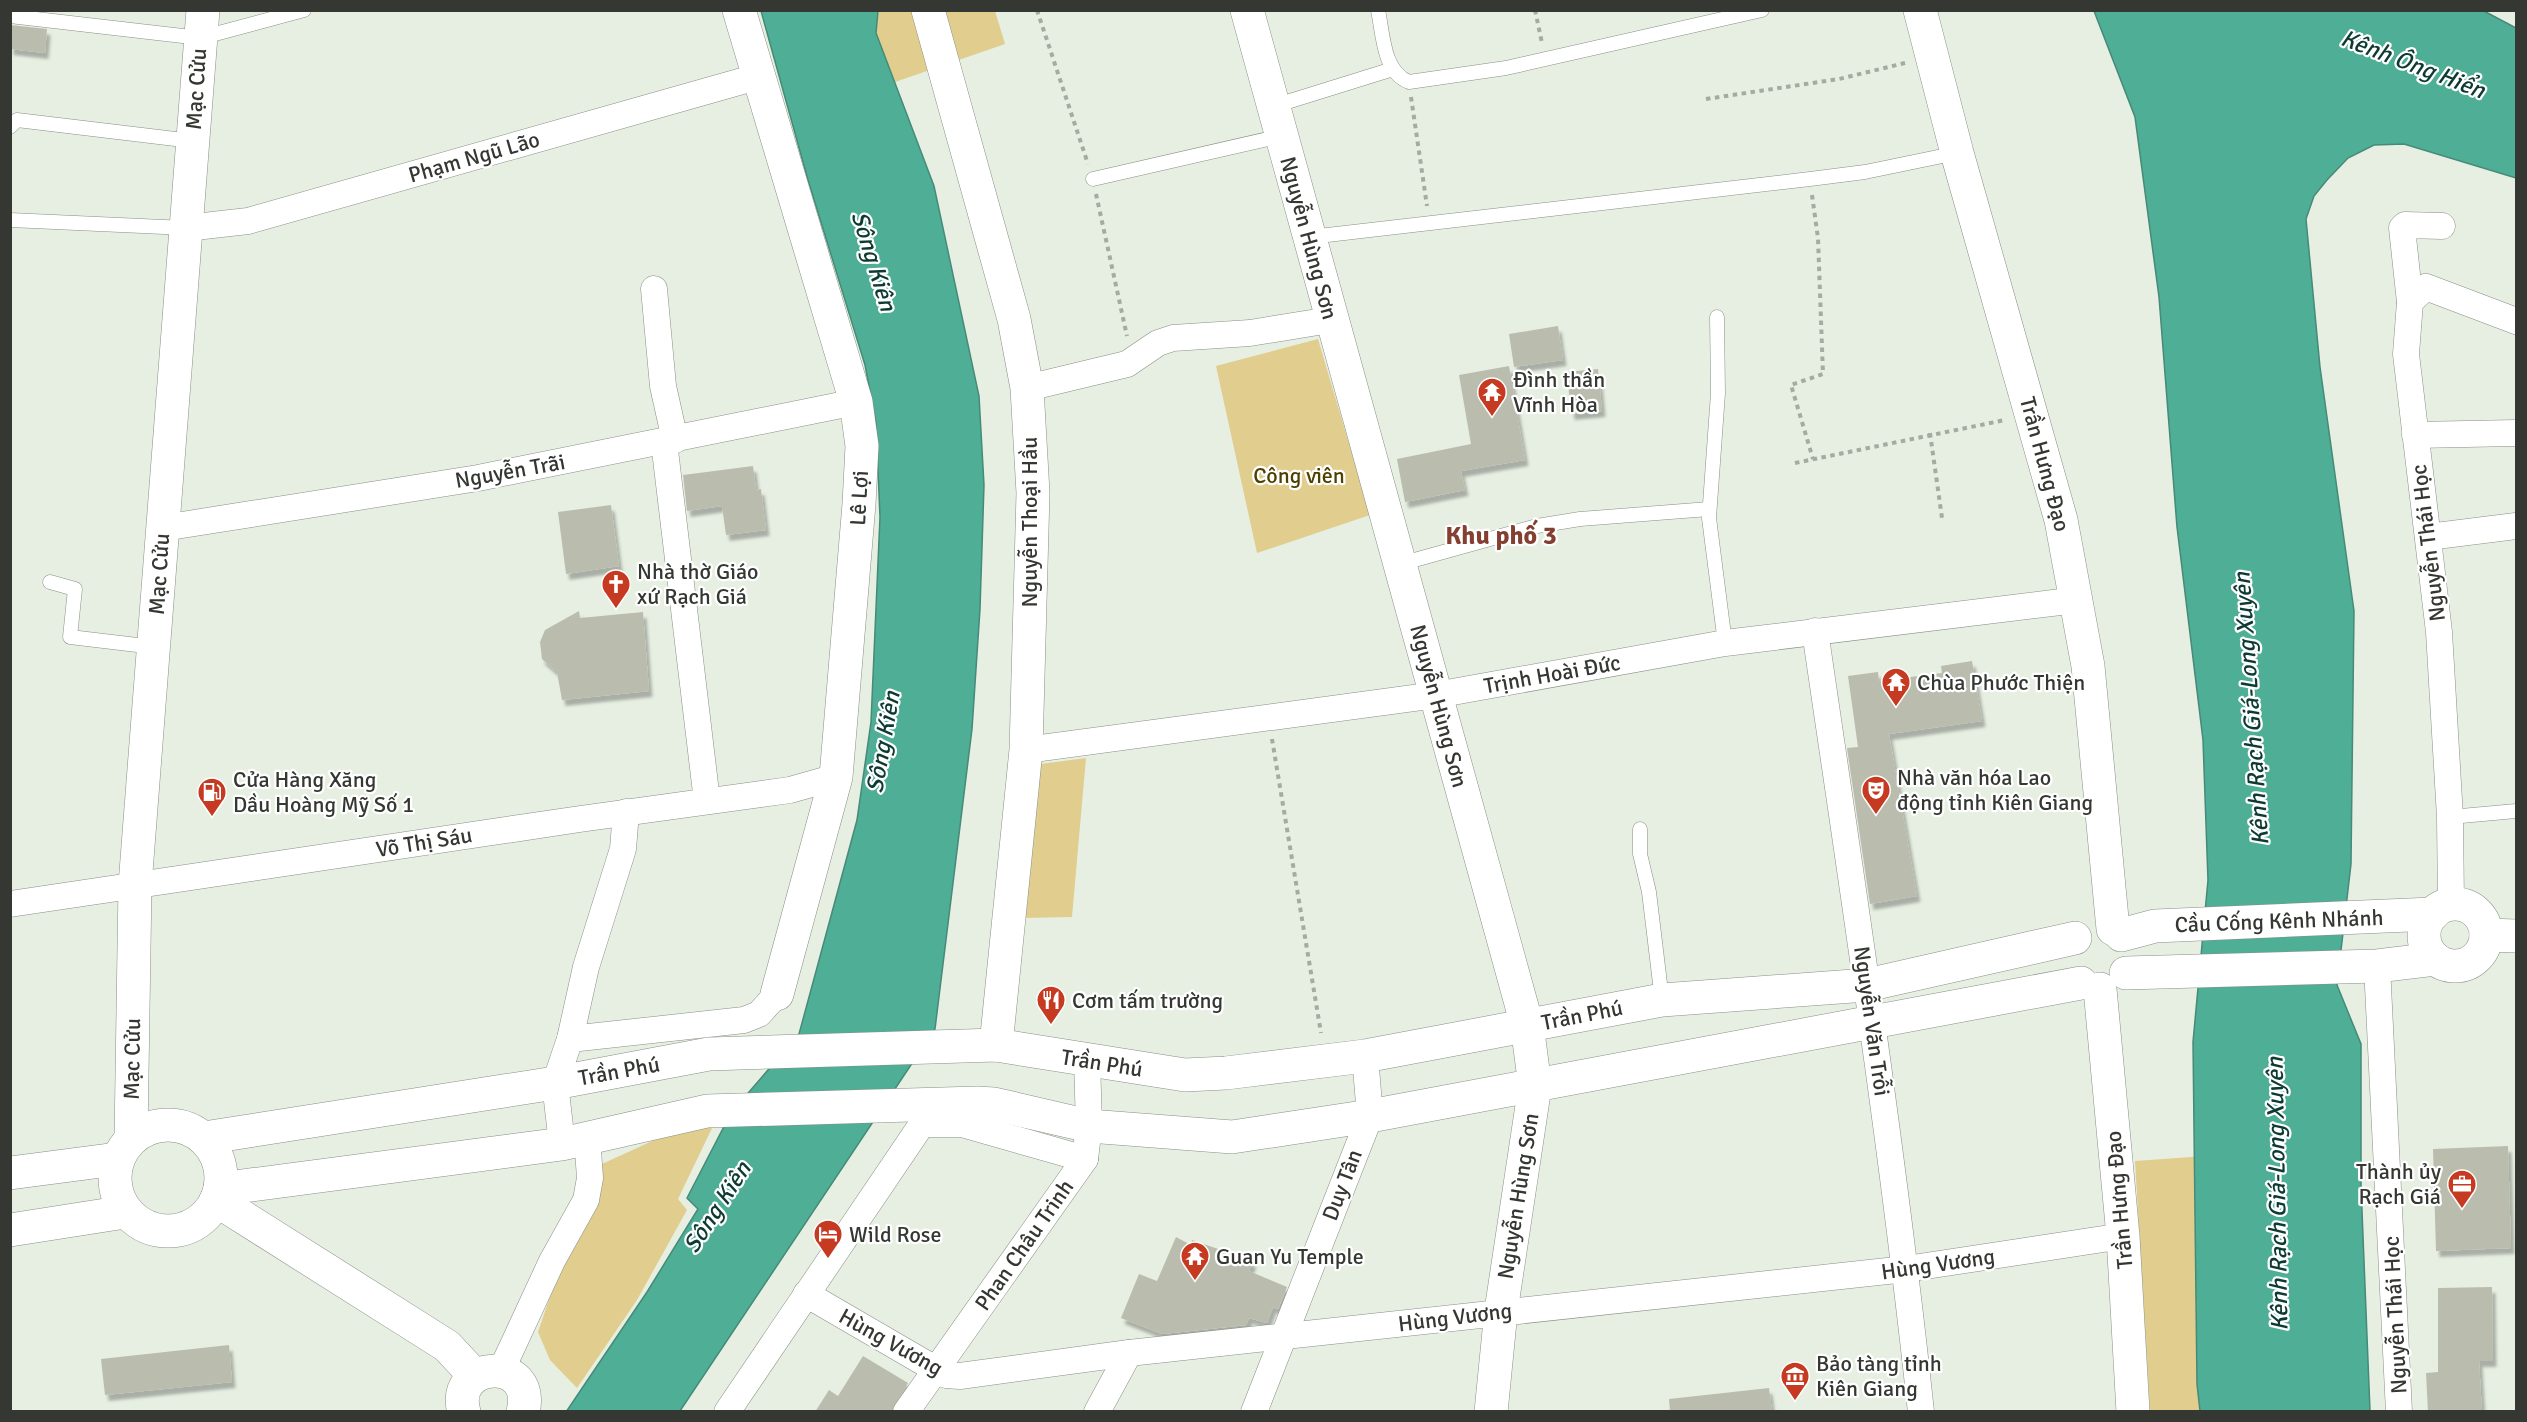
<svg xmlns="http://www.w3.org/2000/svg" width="2527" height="1422" font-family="Signika,sans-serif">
  <defs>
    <filter id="shadow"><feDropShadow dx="3.5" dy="6" stdDeviation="1.5" flood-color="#0004"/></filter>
  </defs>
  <rect width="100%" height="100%" fill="#e7efe2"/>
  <g fill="#e1cd8d">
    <path d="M851,11H995L1005,44L869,91Z"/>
    <path d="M1318,339L1370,515L1257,553L1216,366Z"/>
    <path d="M1086,758L1072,917L1022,918L1033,765Z"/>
    <path d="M687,1125L713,1126L678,1199L687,1210L637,1300L577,1388L550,1360L538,1332L556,1279L586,1221L602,1164Z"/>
    <path d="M2205,1156L2210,1411H2150L2135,1161Z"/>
  </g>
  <g fill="#4eae96" stroke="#468a78" stroke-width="1.5">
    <path d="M2482,10L2516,28V178L2404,144L2374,145L2348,158L2327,180L2314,196L2306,219L2320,367L2354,611L2351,864L2337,985L2361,1044V1186L2370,1411H2200L2197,1384L2193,1042L2208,880L2203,740L2177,527L2159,297L2135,117L2094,11Z"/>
    <path d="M761,11H878L876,33L934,186L979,396L984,485L980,609L972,729L935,1029L680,1411L566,1412L647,1292L698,1209L687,1198L731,1113L799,1034L857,820L871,722L880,517L876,423L865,365L808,180Z"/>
  </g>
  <g fill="#babdae" filter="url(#shadow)">
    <path d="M10,25L47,29L45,53L10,49Z"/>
    <path d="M1558,326L1563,360L1514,367L1509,334Z"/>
    <path d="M1509,366L1525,460L1461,471L1465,490L1405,502L1397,459L1471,444L1459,375Z"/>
    <path d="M1598,369L1602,411L1571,414L1567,372Z"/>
    <path d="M753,466L756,490L761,489L766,530L726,535L722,506L687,511L683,475Z"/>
    <path d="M611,505L619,566L566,574L558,512Z"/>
    <path d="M579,611L580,618L643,612L649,691L562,700L557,672L542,659L540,642L545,630Z"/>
    <path d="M1972,661L1982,721L1889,734L1917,896L1870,904L1847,748L1858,747L1848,676L1878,672L1879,681L1942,673L1941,666Z"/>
    <path d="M2508,1146L2511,1248L2436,1251L2433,1149Z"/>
    <path d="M1176,1237L1191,1245L1192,1240L1253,1261L1249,1271L1287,1287L1278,1309L1273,1307L1267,1323L1249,1318L1246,1325L1162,1334L1121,1318L1139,1274L1157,1281Z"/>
    <path d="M2492,1287L2493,1361H2479L2482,1412H2428L2426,1373L2438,1372V1288Z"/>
    <path d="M229,1345L232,1382L105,1395L101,1359Z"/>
    <path d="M863,1356L908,1383L891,1412H815L829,1390L838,1396Z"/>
    <path d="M1769,1388L1772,1412H1670L1669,1399Z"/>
  </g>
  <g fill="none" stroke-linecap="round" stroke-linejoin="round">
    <g stroke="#889084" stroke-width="15">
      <g id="lane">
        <path d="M1378,10C1383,34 1383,72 1409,82L1506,68L1762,10"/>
        <path d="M10,16L200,38L304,10"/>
        <path d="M1274,106L1393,69"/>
        <path d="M10,127L17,120L192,141"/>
        <path d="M1093,179L1281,136"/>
        <path d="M10,220L186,228"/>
        <path d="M1310,237L1810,179L1865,172L1957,153"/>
        <path d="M1717,317L1718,393L1709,518L1725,643"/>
        <path d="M1400,564L1537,526L1580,519L1709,509"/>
        <path d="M50,582L75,589L70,637L154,647"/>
        <path d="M2450,817L2516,811"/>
        <path d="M1640,829V854L1649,892L1662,1000"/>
      </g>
    </g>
    <g stroke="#889084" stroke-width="27">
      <g id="street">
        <path d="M186,228L248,221L760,76"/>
        <path d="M654,289L663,386L675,440"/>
        <path d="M2410,302L2402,228L2405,225L2442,226"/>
        <path d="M1027,388L1127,364L1158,343L1173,338L1250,333L1330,320"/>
        <path d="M2415,435L2516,433"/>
        <path d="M664,442L707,801"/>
        <path d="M163,528L478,478L856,402"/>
        <path d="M2428,537L2516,526"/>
        <path d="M1815,631C1853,891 1893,1150 1921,1412"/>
        <path d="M1026,750L1436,695L1725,643L2077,600"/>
        <path d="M10,904L580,819L790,790L836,777"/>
        <path d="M2451,904L2450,817L2439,632L2406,354L2410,302L2426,287L2516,321"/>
        <path d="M2377,966L2399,1412"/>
        <path d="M570,1039L744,1020L759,1014L777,994"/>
        <path d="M562,1144L555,1083L570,1039L586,967L623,849L626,812"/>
        <path d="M806,1294L935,1369L946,1375L960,1376L1129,1353L1906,1269L2123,1236"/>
        <path d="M501,1371L552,1261L586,1200L590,1178L587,1137"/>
        <path d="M727,1412L922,1124H962L1085,1159"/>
        <path d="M906,1412L1085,1159L1089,1126L1087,1060"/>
        <path d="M1097,1412L1129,1353"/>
        <path d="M1254,1412L1370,1116L1365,1056"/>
      </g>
    </g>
    <g stroke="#889084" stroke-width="34">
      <g id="secondary">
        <path d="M739,10L856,402L862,446L859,504L836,777L777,994"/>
        <path d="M928,10L1014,319L1027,388L1033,493L1026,750L996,1045"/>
        <path d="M1247,10L1527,1025L1535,1086L1501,1311L1491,1412"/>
        <path d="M1920,10L1957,153L2061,520L2088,666L2113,929"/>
        <circle cx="2455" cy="935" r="31"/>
        <path d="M2121,935L2155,926L2433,914"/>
        <path d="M2486,935L2516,936"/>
        <path d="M2126,973L2377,966L2435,959"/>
        <path d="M2100,989L2123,1236L2133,1412"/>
        <path d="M204,1138L555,1083L709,1054L996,1045L1185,1075L1226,1073L1365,1056L1662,1000L1867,985L2075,938"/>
        <path d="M10,1173L117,1159"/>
        <path d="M220,1189L562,1144L707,1111L977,1103L994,1104L1089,1126L1232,1137L1370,1116L2081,983"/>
        <path d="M10,1230L125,1212"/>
      </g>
    </g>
    <g stroke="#889084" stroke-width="34">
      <g id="primary">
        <circle cx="168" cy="1178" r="53"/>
        <path d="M131,1138L135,885L203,10"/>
        <path d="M216,1200L447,1346L475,1376"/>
        <path d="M464,1412C449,1360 537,1355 523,1412"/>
      </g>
    </g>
    <g stroke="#a4aba1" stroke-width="4" stroke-dasharray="4.5 4.5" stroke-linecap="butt">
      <path d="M1037,10L1088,164"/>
      <path d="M1535,10L1542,43"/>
      <path d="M1411,97L1427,206"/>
      <path d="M1706,99L1839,79L1905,63"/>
      <path d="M1096,194L1127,336"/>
      <path d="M1812,195L1818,238L1823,374L1791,385L1813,459"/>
      <path d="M1930,433L1942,518"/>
      <path d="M1795,463L2005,420"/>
      <path d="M1272,739L1321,1033"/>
    </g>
    <use href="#lane" stroke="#fff" stroke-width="14"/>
    <use href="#street" stroke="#fff" stroke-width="26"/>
    <use href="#secondary" stroke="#fff" stroke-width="33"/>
    <use href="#primary" stroke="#fff" stroke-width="33"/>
  </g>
  <defs>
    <g id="temple-pin" transform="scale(1.5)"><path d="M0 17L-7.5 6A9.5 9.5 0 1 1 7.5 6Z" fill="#c53a21" stroke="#fff"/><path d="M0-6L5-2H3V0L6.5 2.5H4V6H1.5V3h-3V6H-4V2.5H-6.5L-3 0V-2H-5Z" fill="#fff"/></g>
    <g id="church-pin" transform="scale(1.5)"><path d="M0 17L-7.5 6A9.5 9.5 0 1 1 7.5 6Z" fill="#c53a21" stroke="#fff"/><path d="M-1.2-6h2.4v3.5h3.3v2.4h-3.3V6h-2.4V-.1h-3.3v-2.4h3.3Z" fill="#fff"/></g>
    <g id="theatre-pin" transform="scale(1.5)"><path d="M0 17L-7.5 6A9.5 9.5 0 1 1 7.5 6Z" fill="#c53a21" stroke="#fff"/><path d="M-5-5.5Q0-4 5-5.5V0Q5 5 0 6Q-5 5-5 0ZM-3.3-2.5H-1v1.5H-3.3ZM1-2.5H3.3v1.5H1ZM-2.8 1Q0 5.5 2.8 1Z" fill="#fff"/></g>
    <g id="fuel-pin" transform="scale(1.5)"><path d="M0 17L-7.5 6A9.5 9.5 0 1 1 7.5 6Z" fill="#c53a21" stroke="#fff"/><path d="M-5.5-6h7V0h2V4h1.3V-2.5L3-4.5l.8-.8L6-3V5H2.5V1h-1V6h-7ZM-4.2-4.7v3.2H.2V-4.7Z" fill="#fff"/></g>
    <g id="restaurant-pin" transform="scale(1.5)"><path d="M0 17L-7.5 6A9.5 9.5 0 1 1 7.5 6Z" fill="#c53a21" stroke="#fff"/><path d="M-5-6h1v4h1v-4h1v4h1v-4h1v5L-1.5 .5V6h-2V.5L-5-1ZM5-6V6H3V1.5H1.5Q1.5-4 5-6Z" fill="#fff"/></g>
    <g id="office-pin" transform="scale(1.5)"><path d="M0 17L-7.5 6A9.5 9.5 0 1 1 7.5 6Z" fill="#c53a21" stroke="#fff"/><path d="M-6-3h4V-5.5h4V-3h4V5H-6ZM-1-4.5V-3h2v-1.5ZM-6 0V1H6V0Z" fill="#fff"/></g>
    <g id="hotel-pin" transform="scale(1.5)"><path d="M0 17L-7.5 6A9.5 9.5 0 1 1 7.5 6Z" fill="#c53a21" stroke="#fff"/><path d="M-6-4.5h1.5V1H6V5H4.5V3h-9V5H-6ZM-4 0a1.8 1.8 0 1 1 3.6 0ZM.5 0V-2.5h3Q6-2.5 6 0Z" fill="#fff"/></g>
    <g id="museum-pin" transform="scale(1.5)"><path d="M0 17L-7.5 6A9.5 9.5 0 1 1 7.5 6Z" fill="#c53a21" stroke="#fff"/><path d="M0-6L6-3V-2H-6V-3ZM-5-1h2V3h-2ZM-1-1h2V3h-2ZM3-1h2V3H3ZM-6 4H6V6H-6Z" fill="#fff"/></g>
  </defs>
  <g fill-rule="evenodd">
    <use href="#temple-pin" x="1492" y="392"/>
    <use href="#church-pin" x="616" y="584"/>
    <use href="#temple-pin" x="1896" y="682"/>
    <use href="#theatre-pin" x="1876" y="790"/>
    <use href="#fuel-pin" x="212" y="792"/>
    <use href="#restaurant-pin" x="1051" y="1000"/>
    <use href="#office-pin" x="2462" y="1184"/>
    <use href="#hotel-pin" x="828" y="1234"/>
    <use href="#temple-pin" x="1195" y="1256"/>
    <use href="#museum-pin" x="1795" y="1376"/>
  </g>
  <g text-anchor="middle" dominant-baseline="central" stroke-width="4.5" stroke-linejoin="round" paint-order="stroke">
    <g font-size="22" fill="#343732" stroke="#fff">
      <text transform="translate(196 89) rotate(-86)">Mạc Cửu</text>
      <text transform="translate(474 157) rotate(-16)">Phạm Ngũ Lão</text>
      <text transform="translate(1309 238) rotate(75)">Nguyễn Hùng Sơn</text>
      <text transform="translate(2045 464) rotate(75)">Trần Hưng Đạo</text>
      <text transform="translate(510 471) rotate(-10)">Nguyễn Trãi</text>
      <text transform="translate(859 498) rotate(-87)">Lê Lợi</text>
      <text transform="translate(1029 522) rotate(-90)">Nguyễn Thoại Hầu</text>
      <text transform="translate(2428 543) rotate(-97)">Nguyễn Thái Học</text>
      <text transform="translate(159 574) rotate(-86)">Mạc Cửu</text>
      <text transform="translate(1552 674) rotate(-10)">Trịnh Hoài Đức</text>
      <text transform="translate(1439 706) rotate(75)">Nguyễn Hùng Sơn</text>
      <text transform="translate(424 842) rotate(-9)">Võ Thị Sáu</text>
      <text transform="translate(2279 921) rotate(-2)">Cầu Cống Kênh Nhánh</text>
      <text transform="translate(1582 1015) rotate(-11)">Trần Phú</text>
      <text transform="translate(1872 1021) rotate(82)">Nguyễn Văn Trỗi</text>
      <text transform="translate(132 1059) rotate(-89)">Mạc Cửu</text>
      <text transform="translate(1102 1063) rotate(9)">Trần Phú</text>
      <text transform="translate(619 1071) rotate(-10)">Trần Phú</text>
      <text transform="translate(1342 1185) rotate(-69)">Duy Tân</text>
      <text transform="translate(1518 1196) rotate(-81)">Nguyễn Hùng Sơn</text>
      <text transform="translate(2119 1200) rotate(-95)">Trần Hưng Đạo</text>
      <text transform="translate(1024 1245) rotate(-55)">Phan Châu Trinh</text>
      <text transform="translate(1938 1264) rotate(-8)">Hùng Vương</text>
      <text transform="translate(2395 1315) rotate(-93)">Nguyễn Thái Học</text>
      <text transform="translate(1455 1317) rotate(-7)">Hùng Vương</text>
      <text transform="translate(891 1342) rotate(29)">Hùng Vương</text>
    </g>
    <g font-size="22" fill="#343732" stroke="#fff" text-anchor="start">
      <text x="1513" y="379">Đình thần<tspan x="1513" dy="25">Vĩnh Hòa</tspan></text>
      <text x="637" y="571">Nhà thờ Giáo<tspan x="637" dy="25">xứ Rạch Giá</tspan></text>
      <text x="1917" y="682">Chùa Phước Thiện</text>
      <text x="1897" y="777">Nhà văn hóa Lao<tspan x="1897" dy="25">động tỉnh Kiên Giang</tspan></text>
      <text x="233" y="779">Cửa Hàng Xăng<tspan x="233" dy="25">Dầu Hoàng Mỹ Số 1</tspan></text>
      <text x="1072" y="1000">Cơm tấm trường</text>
      <text x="2441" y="1171" text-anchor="end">Thành ủy<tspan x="2441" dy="25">Rạch Giá</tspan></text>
      <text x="849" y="1234">Wild Rose</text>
      <text x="1216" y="1256">Guan Yu Temple</text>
      <text x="1816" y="1363">Bảo tàng tỉnh<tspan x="1816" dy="25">Kiên Giang</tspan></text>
    </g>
    <g font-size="22" fill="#4f4000" stroke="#fff">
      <text x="1299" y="475">Công viên</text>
    </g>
    <g font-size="24" font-style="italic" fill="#0e3b31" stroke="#fff">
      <text transform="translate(2413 64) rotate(21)">Kênh Ông Hiển</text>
      <text transform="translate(874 261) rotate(73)">Sông Kiên</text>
      <text transform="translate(2251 709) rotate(-94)">Kênh Rạch Giá-Long Xuyên</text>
      <text transform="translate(883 742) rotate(-80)">Sông Kiên</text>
      <text transform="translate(2277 1194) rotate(-91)">Kênh Rạch Giá-Long Xuyên</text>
      <text transform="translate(717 1207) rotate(-57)">Sông Kiên</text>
    </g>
    <g font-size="26" font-weight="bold" fill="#853f31" stroke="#fff">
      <text x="1501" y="536">Khu phố 3</text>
    </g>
  </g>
  <rect width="2527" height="1422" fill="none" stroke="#343732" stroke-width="24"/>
</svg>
